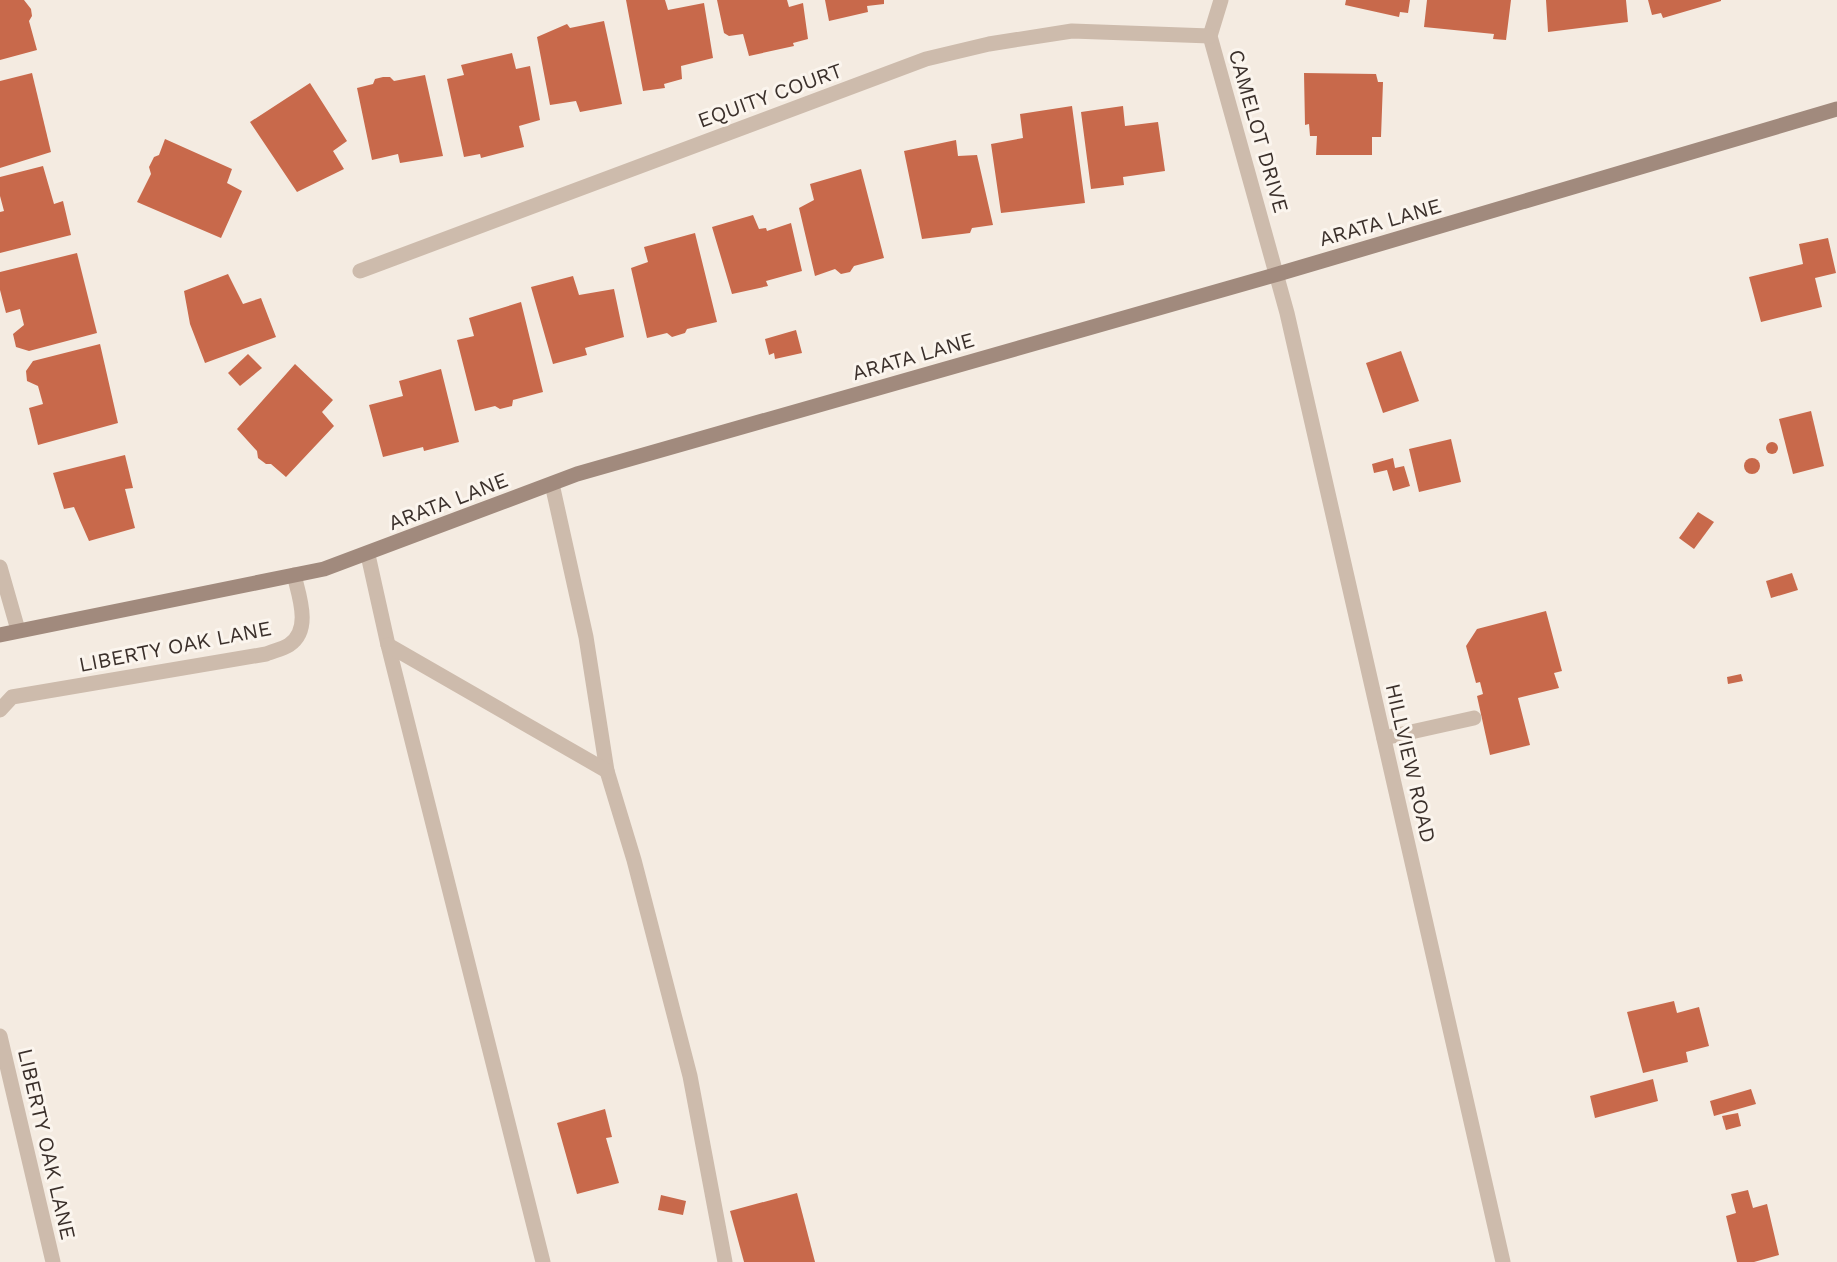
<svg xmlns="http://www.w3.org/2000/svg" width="1837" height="1262" font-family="'Work Sans',sans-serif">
  <rect width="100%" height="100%" fill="#f4ebe1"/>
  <g fill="#c8694b">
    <path d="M0,0H24L31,9L32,16L29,21L37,50L0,60Z"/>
    <path d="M626,0H665L668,10L704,3L713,58L681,66L682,79L664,84L665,88L643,91Z"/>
    <path d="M717,0H787L789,7L803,3L808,39L793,43L794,46L749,56L743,34L729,36L724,33Z"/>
    <path d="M825,0H884V4L867,6L868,12L829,21Z"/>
    <path d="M1346,0H1410L1408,13L1400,12L1399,17L1345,5Z"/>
    <path d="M1427,0H1511L1506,40L1493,39L1494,34L1424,27Z"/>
    <path d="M1546,0H1626L1628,22L1548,32Z"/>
    <path d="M1648,0H1721V1L1663,18L1661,13L1652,15Z"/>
    <path d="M604,21L622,104L580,112L576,101L550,105L537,37L567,24L570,28Z"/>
    <path d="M512,53L516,69L530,66L540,120L519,126L524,147L481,158L480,154L464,157L447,79L464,75L461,65Z"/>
    <path d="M32,73L51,152L0,168V81Z"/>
    <path d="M1304,73L1376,74L1378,82H1383L1381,137H1372V155H1316L1317,136H1310L1309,124L1305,125Z"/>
    <path d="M425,75L443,156L400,163L398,154L372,160L357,88L373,84L375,79L383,77H390L394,81Z"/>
    <path d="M310,83L347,141L333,151L344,169L297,192L250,122Z"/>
    <path d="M1072,106L1085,203L1001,213L991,144L1023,138L1020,114Z"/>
    <path d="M1123,106L1125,126L1158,122L1165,171L1123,177L1124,185L1091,189L1081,112Z"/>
    <path d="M165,139L232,169L227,183L242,191L221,238L137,202L151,174L149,167L154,157L159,155Z"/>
    <path d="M956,140L958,156L977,155L993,225L972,228L970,233L922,239L904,151Z"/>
    <path d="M43,166L54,204L63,201L71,235L0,253V212L4,211L0,196V177Z"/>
    <path d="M861,169L884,258L854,266L850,272L841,274L835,269L815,276L799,208L814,200L810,184Z"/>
    <path d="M753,215L759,229L766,228L767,231L791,223L802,271L766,281L768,286L732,294L712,227Z"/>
    <path d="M695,233L717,322L687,329L685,333L672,337L667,333L647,338L631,268L648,262L644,247Z"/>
    <path d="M1828,238L1836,273L1815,278L1822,307L1761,322L1749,277L1803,264L1799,244Z"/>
    <path d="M77,253L97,333L29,351L16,347L13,334L24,325L20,309L6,313L0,290V272Z"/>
    <path d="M228,274L243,304L261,298L276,337L205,363L190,324L184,291Z"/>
    <path d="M573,276L579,295L614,289L624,337L585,348L587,355L553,364L531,287Z"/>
    <path d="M521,302L543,392L513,400L512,406L500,409L495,406L475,411L457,340L474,336L469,318Z"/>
    <path d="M796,330L802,353L775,359L774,353L769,355L765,339Z"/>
    <path d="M100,344L118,423L38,445L29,408L43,404L38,386L27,381L26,371L33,361Z"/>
    <path d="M1401,351L1419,401L1383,413L1366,363Z"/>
    <path d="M248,354L262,368L240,386L228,373Z"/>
    <path d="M295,364L333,400L322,412L334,426L286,477L271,464H266L258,458L257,451L237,429Z"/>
    <path d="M441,369L459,442L424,451L423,447L383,457L369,405L403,396L399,381Z"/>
    <path d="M1811,411L1824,466L1793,474L1779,419Z"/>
    <path d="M1451,439L1461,482L1419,492L1409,449Z"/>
    <circle cx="1772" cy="448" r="6"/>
    <path d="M125,455L133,488L125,489L135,528L89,541L74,507L64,509L53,473Z"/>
    <path d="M1393,458L1395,468L1404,466L1410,486L1393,491L1387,470L1374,473L1372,464Z"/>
    <circle cx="1752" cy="466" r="8"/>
    <path d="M1698,512L1714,522L1694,549L1679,538Z"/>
    <path d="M1792,573L1798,590L1771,598L1766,581Z"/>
    <path d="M1546,611L1562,671L1554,673L1559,688L1518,698L1530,745L1490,755L1477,696L1483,694L1480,682L1476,683L1466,646L1477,629Z"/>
    <path d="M1741,674L1743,681L1728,684L1727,677Z"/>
    <path d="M1674,1001L1677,1013L1699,1007L1709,1046L1686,1052L1688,1062L1643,1073L1627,1012Z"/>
    <path d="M1653,1079L1658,1101L1595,1118L1590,1096Z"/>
    <path d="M1751,1089L1756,1104L1714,1116L1710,1101Z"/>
    <path d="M605,1109L612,1137L606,1138L619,1183L577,1194L557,1123Z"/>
    <path d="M1738,1113L1741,1126L1726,1130L1722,1116Z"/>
    <path d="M1748,1190L1753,1208L1767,1204L1779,1255L1754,1262H1737L1726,1216L1736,1213L1731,1194Z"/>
    <path d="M797,1193L815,1262H744L730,1211Z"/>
    <path d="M661,1195L686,1201L683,1215L658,1210Z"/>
  </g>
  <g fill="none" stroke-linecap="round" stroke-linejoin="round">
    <g stroke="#cdbbac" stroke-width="15">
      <path d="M552,484L586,637L607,771L634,860L690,1076L725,1262"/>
      <path d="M368,555L388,645L543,1262"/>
      <path d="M388,645L607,771"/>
      <path d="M1384,738L1474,718"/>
    </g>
    <g stroke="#cdbbac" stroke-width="15">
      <path d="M1221,0L1210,36L1287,313L1503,1262"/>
      <path d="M360,271L926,59L989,44L1072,31L1210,36"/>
      <path d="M0,567L18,630"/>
      <path d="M0,710L12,697L266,654C273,651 283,649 289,645C312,630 299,596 294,575"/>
      <path d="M0,1036L53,1262"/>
    </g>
    <path stroke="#a18a7d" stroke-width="15" d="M0,635L324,569L577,474L1278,274L1837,109"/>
  </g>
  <g text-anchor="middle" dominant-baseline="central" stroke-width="6" stroke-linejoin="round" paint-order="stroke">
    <g font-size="21" fill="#3b302b" stroke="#fbf5ee">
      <text transform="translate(770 95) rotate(-20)">EQUITY COURT</text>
      <text transform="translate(1259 131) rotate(74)">CAMELOT DRIVE</text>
      <text transform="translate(1380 222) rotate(-16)">ARATA LANE</text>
      <text transform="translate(913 356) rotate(-16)">ARATA LANE</text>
      <text transform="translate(448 501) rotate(-21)">ARATA LANE</text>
      <text transform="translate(175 646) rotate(-11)">LIBERTY OAK LANE</text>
      <text transform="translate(1411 763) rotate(77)">HILLVIEW ROAD</text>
      <text transform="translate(47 1144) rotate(77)">LIBERTY OAK LANE</text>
    </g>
  </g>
</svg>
